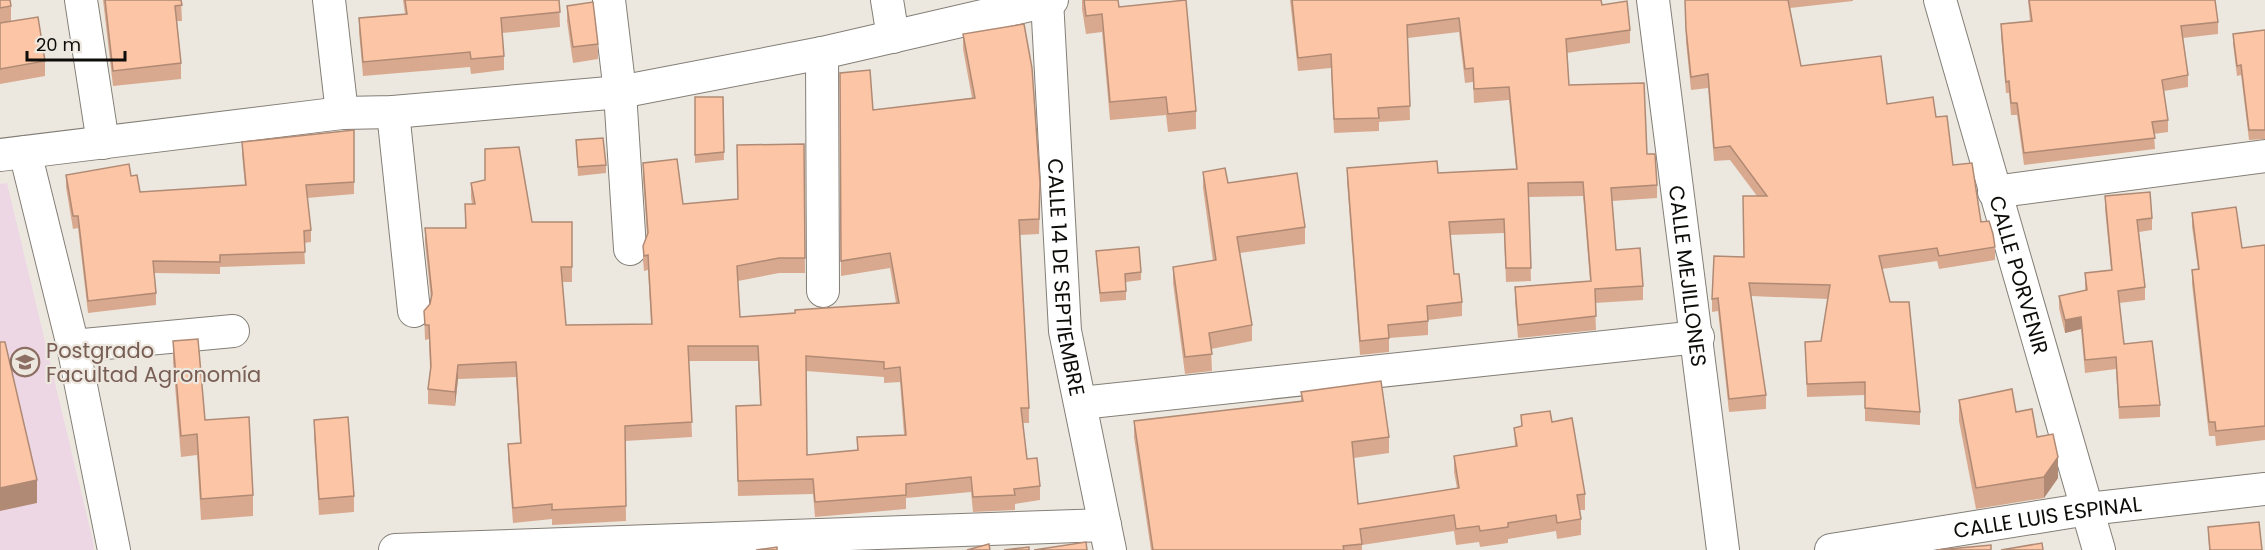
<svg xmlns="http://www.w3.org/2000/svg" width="2265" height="550" font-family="Poppins,sans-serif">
  <rect width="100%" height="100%" fill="#ede8df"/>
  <path fill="#eed7e5" d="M7,183L93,541L94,550H0V184Z"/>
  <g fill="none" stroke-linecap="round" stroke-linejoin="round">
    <g stroke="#837f77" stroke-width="34">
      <g id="minor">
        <path d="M81,0L103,143"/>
        <path d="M329,0L342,113"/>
        <path d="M609,0L620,92L630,249"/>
        <path d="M887,0L893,37"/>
        <path id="s1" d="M1047,0L1065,331L1110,550"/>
        <path id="s2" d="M1653,0L1723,550"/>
        <path id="s3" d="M1940,0L2099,550"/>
        <path d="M822,53L823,291"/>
        <path d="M393,112L414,311"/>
        <path d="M25,152L73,346L114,550"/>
        <path d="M0,155L342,113L393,112L620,92L822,53L1052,0"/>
        <path d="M1994,192L2265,156"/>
        <path d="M73,346L233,331"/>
        <path d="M1081,403L1698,337"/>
        <path d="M395,550L1105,525"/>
        <path id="s4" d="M1831,550L2088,509L2265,489"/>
      </g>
    </g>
    <use href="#minor" stroke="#fff" stroke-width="32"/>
  </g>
  <g fill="#d9a98f" fill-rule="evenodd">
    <path d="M0,0L11,6V21L45,61V76L0,84Z"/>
    <path d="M103,0H181L182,21H177L181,63V79L113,86Z"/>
    <path d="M403,0H559L560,27L502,33L504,56V70L471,74L470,67L363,76L359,32V18L405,14Z"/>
    <path d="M1082,0H1118L1119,7L1196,111V129L1168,132L1166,115L1110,120L1102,32L1086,34L1082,9Z"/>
    <path d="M1290,0H1601L1602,5L1630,30V43L1567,53L1569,85L1647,154L1657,185V198L1612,201L1616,250L1643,286V300L1595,303L1596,330L1518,338L1515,301V287L1590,281L1583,196L1529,197L1531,281L1506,282L1504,233L1450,235L1454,274L1462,302V316L1428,320V335L1389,338V352L1360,355L1347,181V168L1438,173L1516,169L1509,100L1474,103L1473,82L1465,83L1459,32L1408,38L1410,120L1379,122V131L1334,133L1331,68L1298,71Z"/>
    <path d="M1685,0H1853V1L1790,8L1801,66L1887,104L1936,117L1953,165L1995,247V260L1939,269L1937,261L1882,269L1890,302L1920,412V425L1865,421V395L1807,397L1805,342L1821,341L1828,299L1751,296L1766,395V409L1729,412L1718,311L1712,312V299L1744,257L1757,196L1730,160L1714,161L1708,88L1691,90L1686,42Z"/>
    <path d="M2028,0H2215L2218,22V34L2183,38L2188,75V87L2164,91L2168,120V132L2154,134L2155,149L2024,165L2017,115H2011L2009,93H2006L2001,36V24L2030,21Z"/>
    <path d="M567,6L598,44V59L573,63L567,21Z"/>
    <path d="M2265,30V139L2249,140L2241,75L2237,76L2233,44V34Z"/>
    <path d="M963,34L1040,198L1039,234L1020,235L1029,408V423H1023L1027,459L1040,486V500L1015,504V510L973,512L971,492L906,498V509L815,517L813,494L738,496L736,406L760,405L758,361H689L692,437L625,441L626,521L552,525V519L513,523L508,459V444L520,443L516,377L458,379L455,406L428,404V389L430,370L429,339L425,340L424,311L430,304L431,300L425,243V228H465V204H472L471,198V183L532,222H572V282H562L566,325L651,324L648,270L644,271L643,260V246L647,235L643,178V163L683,204L738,199L804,144L805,273H779L738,281L740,317L795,313L896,303L890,268L841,276L840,73L873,110L972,98L963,49ZM806,371L884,377V383L900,382L904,435L857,437V450L807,455Z"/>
    <path d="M695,97H723L724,160L695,163Z"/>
    <path d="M354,130V194L307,198L311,230V242L304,243L305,264L220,267V274L154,273L156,293V305L88,313L78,228L73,229L66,187V175L131,176L140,192L245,186L242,154V142Z"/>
    <path d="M576,140L606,165V173L578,176Z"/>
    <path d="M1203,172L1228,183L1305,227V244L1240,253L1252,325V341L1211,349L1212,371L1185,374L1173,283V267L1213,261L1203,188Z"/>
    <path d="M2105,196L2152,218V230L2139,232L2145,287V300L2119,303L2124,344L2160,405V417L2119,419L2116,369L2085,373L2081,329L2065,333L2059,308V296L2085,290V273L2111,270L2105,209Z"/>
    <path d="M2192,213L2242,248L2265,245V440L2216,446L2215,436H2209L2192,284V270L2198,269L2192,227Z"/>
    <path d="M1096,251L1141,272V280L1126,282V300L1100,302Z"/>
    <path d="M173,341L205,420L253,495V516L201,520L197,455L181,457L173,362Z"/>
    <path d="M1301,392L1389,437V453L1354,458L1358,504L1457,488L1454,472V456L1515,446L1514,428L1521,427V415L1552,422L1585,494V510H1580L1581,519V535L1557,539L1556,531L1508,539V543L1480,547L1479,542L1456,545L1454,531L1362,545V550H1151L1134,437V421L1301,401Z"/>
    <path d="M1959,400L2016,412L2037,437L2058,478L2044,498L1976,509L1959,421Z"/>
    <path d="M314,420L354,496V512L319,515L314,435Z"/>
    <path d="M2208,527L2262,550H2209Z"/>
  </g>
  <g fill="#b08a74">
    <path d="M2081,317V329L2065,333V320Z"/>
    <path d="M458,365V379L455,406V392Z"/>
    <path d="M2058,457V478L2044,498V477Z"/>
    <path d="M37,480V503L0,511V488Z"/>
  </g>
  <g fill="#fcc5a6" stroke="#b08a74" stroke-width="1.5" fill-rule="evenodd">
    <path d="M0,0H10L11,6L0,8Z"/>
    <path d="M105,0H181L182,5L175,6L181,63L113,71Z"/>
    <path d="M405,0H559L560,12L501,18L504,56L471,59L470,52L363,62L359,18L407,14Z"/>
    <path d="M1084,0H1118L1119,7L1186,0L1196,111L1168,114L1166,97L1110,102L1102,14L1086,16Z"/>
    <path d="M1292,0H1601L1602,5L1627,1L1630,30L1566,39L1569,85L1644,83L1647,154H1655L1657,185L1611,188L1616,250L1640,248L1643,286L1595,289L1596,316L1518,325L1515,287L1591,281L1583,182L1528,183L1531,268H1506L1504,219L1449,222L1454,274H1459L1462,302L1427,306L1428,321L1388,325L1389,338L1360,341L1347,168L1437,161L1438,173L1517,169L1509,87L1474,89L1473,68L1465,69L1459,18L1407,25L1410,106L1378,108L1379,118L1334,119L1331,54L1298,58Z"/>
    <path d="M1685,0H1788L1801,66L1881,56L1887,104L1933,97L1936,117L1947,116L1953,165L1972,163L1981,222L1989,221L1993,234L1995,247L1939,256L1937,248L1879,256L1890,302H1909L1920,412L1865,408V382L1807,384L1805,342L1821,341L1830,285L1749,283L1766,395L1729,399L1718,298L1712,299L1714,256L1744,257L1743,196H1767L1730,146L1714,148L1708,74L1691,77L1686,29Z"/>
    <path d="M2029,0H2215L2218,22L2181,26L2188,75L2162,80L2168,120L2152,122L2155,138L2024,153L2017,103H2011L2009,81L2006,82L2001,24L2032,21Z"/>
    <path d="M593,2L598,44L573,47L567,6Z"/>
    <path d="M38,17L45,61L0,69V23Z"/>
    <path d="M1024,24L1032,68L1040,183L1039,219L1019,220L1029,408H1021L1027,459L1037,458L1040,486L1014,489L1015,495L973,497L971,477L906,484V495L815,502L813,479L738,481L736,406L761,405L758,346H688L692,422L625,426L626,506L552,510V504L513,508L508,444L521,443L516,362L458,365L455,392L428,389L431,366L429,325H425L424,311L430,304L432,294L425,228H466L465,204H475L471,183L485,180V149L519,147L532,222H572V267H561L566,325L652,324L648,255L644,256L643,246L648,233L643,163L677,159L683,204L738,199L737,145L804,144L805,258H779L737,266L740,317L795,313V310L899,303L890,253L841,261L840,73L870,70L873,110L975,98L963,34ZM806,356L884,362V369L900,367L906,435L857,437L858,450L807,455Z"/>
    <path d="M2265,30V130H2249L2241,65L2237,66L2233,34Z"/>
    <path d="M695,97H723L724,152L695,155Z"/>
    <path d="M354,130V182L306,185L311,230L304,231L305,252L220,255V262L153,261L156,293L88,301L78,216H73L66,175L129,164L131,176L137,175L140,192L246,185L242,142Z"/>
    <path d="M603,138L606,165L578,167L576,140Z"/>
    <path d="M1225,168L1228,183L1297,173L1305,227L1237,237L1252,325L1209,333L1212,354L1185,357L1173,267L1216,260L1203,172Z"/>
    <path d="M2150,192L2152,218L2137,220L2145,287L2118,291L2124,344L2152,341L2160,405L2119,407L2116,357L2085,360L2081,317L2065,320L2059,296L2087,290L2085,273L2112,270L2105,196Z"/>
    <path d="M2236,207L2242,248L2265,245V426L2216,431L2215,422H2209L2192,270L2199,269L2192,213Z"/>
    <path d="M1139,247L1141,272L1125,274L1126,291L1100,293L1096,251Z"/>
    <path d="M198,339L205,420L249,417L253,495L201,499L197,434L181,436L173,341Z"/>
    <path d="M0,342H5L37,480L0,488Z"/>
    <path d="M1381,381L1389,437L1352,442L1358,504L1459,488L1454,456L1517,446L1514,428L1522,426L1521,415L1550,411L1552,422L1572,418L1585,494L1577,495L1581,519L1557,523L1556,515L1508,523V527L1480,531L1479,526L1456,529L1454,515L1360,529L1362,544L1343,546L1344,550H1153L1134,421L1303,401L1301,392Z"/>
    <path d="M2012,389L2016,412L2032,409L2037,437L2053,434L2058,457L2044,477L1976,488L1959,400Z"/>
    <path d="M348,417L354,496L319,499L314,420Z"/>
    <path d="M2259,522L2262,550H2210L2208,527Z"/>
    <path d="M1086,542L1087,550H1034Z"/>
    <path d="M2042,543L2043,550H2001Z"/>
    <path d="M989,544L990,550H967Z"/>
    <path d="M1991,545V550H1937Z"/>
    <path d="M777,547V550H756Z"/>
    <path d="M1029,547V550H1004Z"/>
  </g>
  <defs>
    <g id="university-ring" transform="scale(1.5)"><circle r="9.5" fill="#ede8df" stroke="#8d6e63" stroke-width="1.5"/><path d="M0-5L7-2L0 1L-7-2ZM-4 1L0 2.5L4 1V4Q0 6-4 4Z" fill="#8d6e63"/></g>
  </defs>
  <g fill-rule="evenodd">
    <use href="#university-ring" x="25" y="362"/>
  </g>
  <g text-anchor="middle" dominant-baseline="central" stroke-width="4.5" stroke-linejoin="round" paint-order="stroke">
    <g font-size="21" fill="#0d0c09" stroke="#ede8df">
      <text stroke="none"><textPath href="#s2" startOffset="278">CALLE MEJILLONES</textPath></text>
      <text stroke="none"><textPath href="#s3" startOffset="286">CALLE PORVENIR</textPath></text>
      <text stroke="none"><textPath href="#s1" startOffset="278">CALLE 14 DE SEPTIEMBRE</textPath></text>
      <text stroke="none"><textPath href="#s4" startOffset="219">CALLE LUIS ESPINAL</textPath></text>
    </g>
    <g font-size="21" fill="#785e54" stroke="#ede8df" text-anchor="start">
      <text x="46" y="350">Postgrado<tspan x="46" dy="24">Facultad Agronomía</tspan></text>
    </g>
  </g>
  <path d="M27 51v9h98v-9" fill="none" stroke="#0d0c09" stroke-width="3"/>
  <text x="36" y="51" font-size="18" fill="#0d0c09" stroke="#ede8df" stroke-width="4.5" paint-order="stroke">20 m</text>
</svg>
